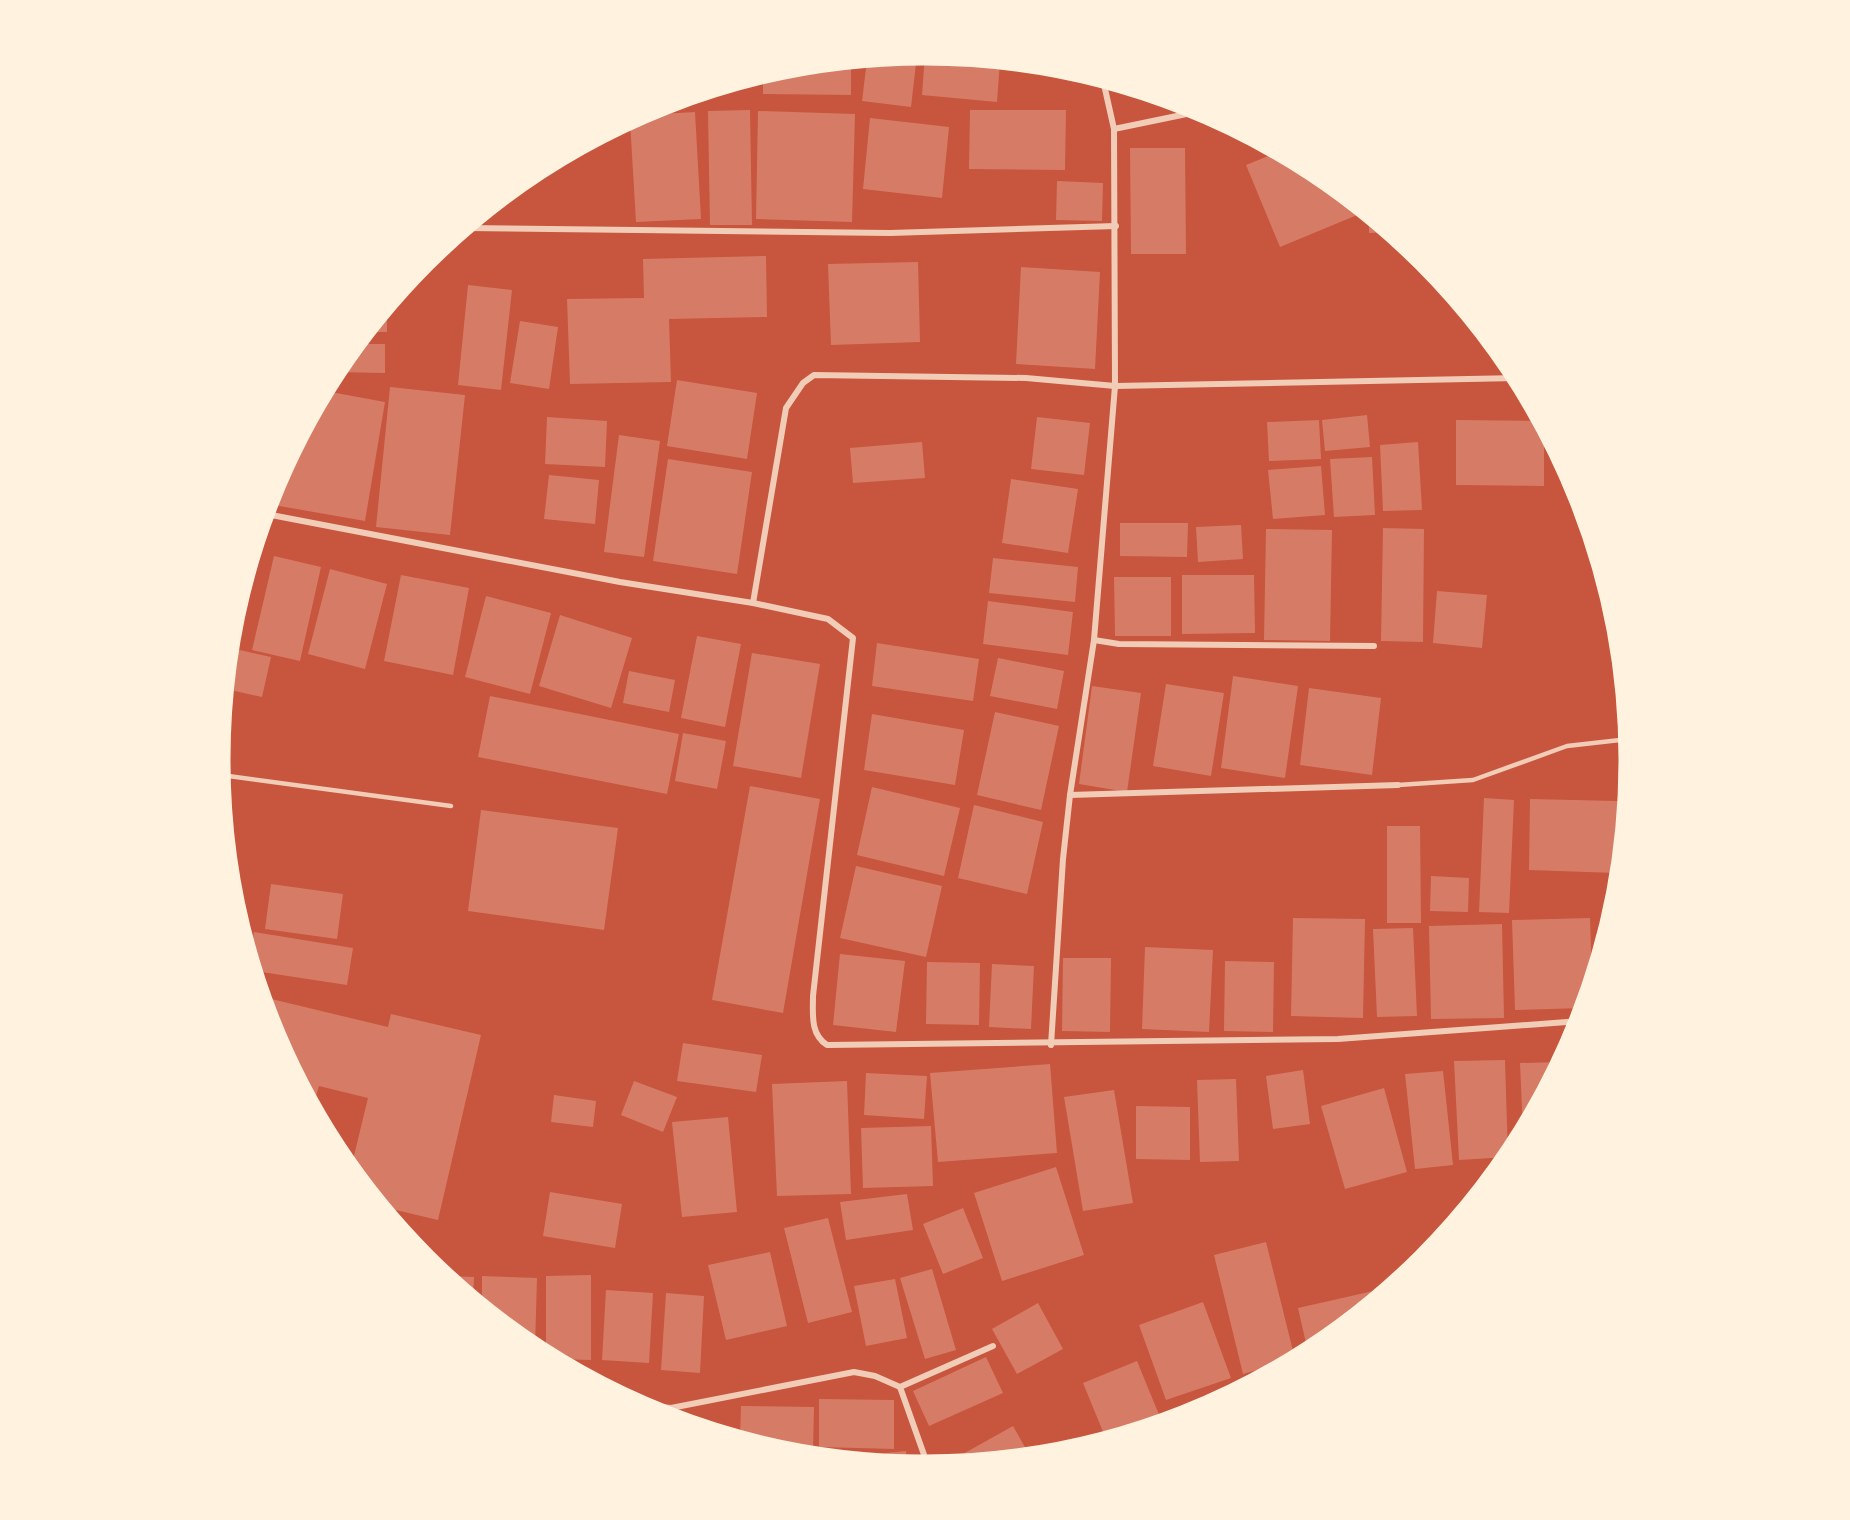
<svg xmlns="http://www.w3.org/2000/svg" width="1850" height="1520" font-family="'IBM Plex Sans',sans-serif">
  <rect width="100%" height="100%" fill="#c8553d"/>
  <g fill="#d67c66">
    <path d="M925,54L1000,61L997,102L922,95Z"/>
    <path d="M917,55L911,107L862,101L867,60Z"/>
    <path d="M851,61V95L763,94V75L788,68Z"/>
    <path d="M750,110L752,225H710L708,111Z"/>
    <path d="M970,110H1066L1065,170L969,169Z"/>
    <path d="M758,111L855,114L852,222L756,219Z"/>
    <path d="M695,112L701,219L636,222L630,121L642,115Z"/>
    <path d="M870,118L949,127L942,198L863,189Z"/>
    <path d="M1130,148H1185L1186,254H1131Z"/>
    <path d="M1278,152L1318,173L1362,213L1280,247L1246,165Z"/>
    <path d="M1057,181L1103,183L1102,221L1056,220Z"/>
    <path d="M1369,215L1389,232L1369,233Z"/>
    <path d="M766,256L767,317L669,319L671,382L570,384L567,299L644,298L643,259Z"/>
    <path d="M918,262L920,342L831,345L828,264Z"/>
    <path d="M1021,267L1100,272L1095,369L1016,364Z"/>
    <path d="M468,285L512,290L501,390L458,385Z"/>
    <path d="M387,309V332H367L376,321Z"/>
    <path d="M520,321L558,327L549,389L510,383Z"/>
    <path d="M358,344H385V373L336,372Z"/>
    <path d="M677,380L757,393L747,459L667,446Z"/>
    <path d="M390,387L465,395L450,535L376,527Z"/>
    <path d="M325,391L385,402L365,521L268,504L273,490Z"/>
    <path d="M1367,415L1370,447L1325,451L1322,420Z"/>
    <path d="M547,417L607,421L605,467L545,464Z"/>
    <path d="M1037,417L1090,423L1084,475L1031,469Z"/>
    <path d="M1319,420L1321,459L1269,461L1267,422Z"/>
    <path d="M1456,420L1540,421L1544,427V486L1456,485Z"/>
    <path d="M619,435L660,441L644,557L604,552Z"/>
    <path d="M922,442L925,478L853,483L850,448Z"/>
    <path d="M1418,442L1422,510L1383,511L1380,445Z"/>
    <path d="M1372,457L1375,515L1334,517L1330,459Z"/>
    <path d="M668,459L752,472L737,574L653,561Z"/>
    <path d="M1321,466L1325,515L1273,519L1268,470Z"/>
    <path d="M549,475L599,480L595,524L544,519Z"/>
    <path d="M1011,479L1078,489L1068,553L1002,543Z"/>
    <path d="M1120,523H1188L1187,557L1120,556Z"/>
    <path d="M1241,525L1243,559L1198,562L1196,527Z"/>
    <path d="M1383,528L1424,529L1423,642L1381,641Z"/>
    <path d="M1266,529L1332,530L1330,641L1264,640Z"/>
    <path d="M274,556L321,567L300,661L252,650Z"/>
    <path d="M993,558L1078,567L1075,602L989,593Z"/>
    <path d="M330,569L387,584L365,669L308,654Z"/>
    <path d="M401,575L469,588L453,675L384,661Z"/>
    <path d="M1182,575H1254L1255,633L1182,634Z"/>
    <path d="M1114,577H1171V636H1115Z"/>
    <path d="M1437,591L1487,595L1482,648L1433,643Z"/>
    <path d="M486,596L551,613L530,694L465,677Z"/>
    <path d="M240,599L247,600L241,632L232,630Z"/>
    <path d="M988,601L1073,612L1068,655L983,644Z"/>
    <path d="M560,615L632,638L611,708L539,686Z"/>
    <path d="M697,636L741,644L725,727L681,718Z"/>
    <path d="M877,643L979,659L973,701L872,686Z"/>
    <path d="M231,648L271,657L262,697L226,689Z"/>
    <path d="M752,653L820,664L801,778L733,766Z"/>
    <path d="M998,658L1064,671L1057,709L990,696Z"/>
    <path d="M629,671L675,680L669,712L623,703Z"/>
    <path d="M1233,676L1298,686L1285,778L1221,768Z"/>
    <path d="M1166,684L1224,693L1211,776L1153,766Z"/>
    <path d="M1092,686L1141,693L1127,792L1079,784Z"/>
    <path d="M1309,688L1381,698L1372,775L1300,765Z"/>
    <path d="M490,696L679,734L667,794L478,757Z"/>
    <path d="M995,712L1059,726L1041,810L977,795Z"/>
    <path d="M872,714L964,730L955,785L864,770Z"/>
    <path d="M683,733L726,741L717,789L675,781Z"/>
    <path d="M750,786L820,799L783,1013L712,1000Z"/>
    <path d="M872,787L960,808L944,876L857,855Z"/>
    <path d="M1484,798L1514,800L1509,913L1479,912Z"/>
    <path d="M1530,799L1617,801L1616,873L1529,870Z"/>
    <path d="M974,805L1043,822L1027,894L958,878Z"/>
    <path d="M481,810L618,828L604,930L468,911Z"/>
    <path d="M1387,826H1420L1421,923H1387Z"/>
    <path d="M856,866L942,886L926,957L840,938Z"/>
    <path d="M1431,876L1469,878L1468,912L1430,911Z"/>
    <path d="M271,884L343,894L337,939L265,929Z"/>
    <path d="M1293,918L1365,919L1363,1018L1291,1016Z"/>
    <path d="M1590,918L1592,981L1584,1008L1515,1010L1512,920Z"/>
    <path d="M1502,924L1504,1018L1431,1019L1429,926Z"/>
    <path d="M1609,926L1601,951L1598,927Z"/>
    <path d="M1413,928L1417,1016L1377,1017L1373,929Z"/>
    <path d="M254,932L353,948L347,985L255,971L250,957Z"/>
    <path d="M1145,947L1213,950L1209,1032L1142,1029Z"/>
    <path d="M840,954L905,961L896,1032L833,1025Z"/>
    <path d="M1063,958H1111L1110,1032L1062,1031Z"/>
    <path d="M1225,961L1274,962L1273,1032L1224,1031Z"/>
    <path d="M927,962L980,963L979,1025L926,1024Z"/>
    <path d="M992,964L1034,966L1031,1029L989,1027Z"/>
    <path d="M263,997L388,1027L391,1014L481,1035L438,1220L383,1207L351,1168L368,1098L319,1086L313,1106L273,1030Z"/>
    <path d="M683,1043L762,1055L756,1092L677,1081Z"/>
    <path d="M1505,1060L1508,1157L1459,1160L1454,1061Z"/>
    <path d="M1560,1062L1523,1132L1520,1063Z"/>
    <path d="M1050,1064L1057,1153L938,1162L930,1073Z"/>
    <path d="M1303,1070L1310,1124L1273,1129L1266,1076Z"/>
    <path d="M1443,1071L1453,1165L1415,1169L1405,1074Z"/>
    <path d="M866,1073L927,1076L924,1119L864,1115Z"/>
    <path d="M1236,1079L1239,1161L1200,1162L1197,1080Z"/>
    <path d="M634,1081L677,1097L663,1132L621,1115Z"/>
    <path d="M847,1081L851,1194L777,1196L772,1084Z"/>
    <path d="M1384,1088L1407,1172L1345,1189L1321,1106Z"/>
    <path d="M1114,1090L1133,1203L1083,1211L1064,1097Z"/>
    <path d="M554,1095L596,1101L593,1127L551,1122Z"/>
    <path d="M1136,1106L1190,1107V1160L1136,1159Z"/>
    <path d="M728,1117L737,1212L682,1217L672,1122Z"/>
    <path d="M931,1126L933,1186L863,1188L861,1128Z"/>
    <path d="M1056,1167L1084,1255L1002,1281L974,1193Z"/>
    <path d="M550,1192L622,1204L615,1248L543,1236Z"/>
    <path d="M907,1194L913,1230L846,1240L840,1202Z"/>
    <path d="M963,1208L983,1258L943,1274L923,1224Z"/>
    <path d="M828,1218L852,1312L808,1323L784,1228Z"/>
    <path d="M1266,1242L1295,1359L1243,1374L1214,1255Z"/>
    <path d="M770,1252L787,1326L726,1340L708,1265Z"/>
    <path d="M932,1269L956,1350L925,1359L900,1278Z"/>
    <path d="M591,1275V1360L556,1359L546,1354V1276Z"/>
    <path d="M446,1276L474,1277L473,1298Z"/>
    <path d="M482,1276L537,1278L535,1348L482,1305Z"/>
    <path d="M895,1279L907,1338L866,1346L854,1286Z"/>
    <path d="M1391,1287L1317,1347L1308,1352L1298,1308Z"/>
    <path d="M606,1290L653,1293L649,1363L602,1360Z"/>
    <path d="M666,1293L704,1296L700,1373L661,1370Z"/>
    <path d="M1203,1302L1231,1378L1166,1400L1139,1325Z"/>
    <path d="M1038,1303L1063,1349L1017,1374L992,1329Z"/>
    <path d="M986,1357L1003,1393L929,1426L913,1391Z"/>
    <path d="M1137,1361L1162,1422L1106,1439L1083,1383Z"/>
    <path d="M819,1399L894,1400V1449L819,1447Z"/>
    <path d="M741,1406L814,1407L813,1451H781L740,1438Z"/>
    <path d="M1013,1426L1030,1456L945,1464Z"/>
    <path d="M1079,1438L1083,1446L1041,1455V1454Z"/>
    <path d="M906,1451L907,1464L848,1458V1457Z"/>
  </g>
  <g fill="none" stroke-linecap="round" stroke-linejoin="round">
    <g stroke="#f1ccb7" stroke-width="4.5">
      <path d="M221,775L451,806"/>
      <path d="M1398,785L1473,780L1567,746L1629,739"/>
    </g>
    <g stroke="#f1ccb7" stroke-width="6">
      <path d="M1114,129L1201,111"/>
      <path d="M466,228L890,233L1116,226"/>
      <path d="M266,514L620,582L753,603L828,619L853,638L813,996C813,1014 810,1034 827,1045L1338,1039L1580,1021"/>
      <path d="M753,603L786,408L803,383L814,375L1026,378L1115,386L1518,378"/>
      <path d="M1094,640L1119,644L1374,646"/>
      <path d="M1070,795L1398,785"/>
      <path d="M1051,1045L1063,859L1070,795L1094,640L1115,386L1114,129L1103,80"/>
      <path d="M900,1387L928,1466"/>
      <path d="M641,1405L671,1408L854,1372L875,1376L900,1387L993,1346"/>
    </g>
  </g>
  <path d="M0 0H1850V1520H0ZM924 64H925A695 695 0 0 1 1620 759V761A695 695 0 0 1 925 1456H924A695 695 0 0 1 229 761V759A695 695 0 0 1 924 64Z" fill="#fff3e0" fill-rule="evenodd"/>
  <path fill="none" stroke="#fff3e0" stroke-width="3" d="M924 64H925A695 695 0 0 1 1620 759V761A695 695 0 0 1 925 1456H924A695 695 0 0 1 229 761V759A695 695 0 0 1 924 64Z"/>
</svg>
